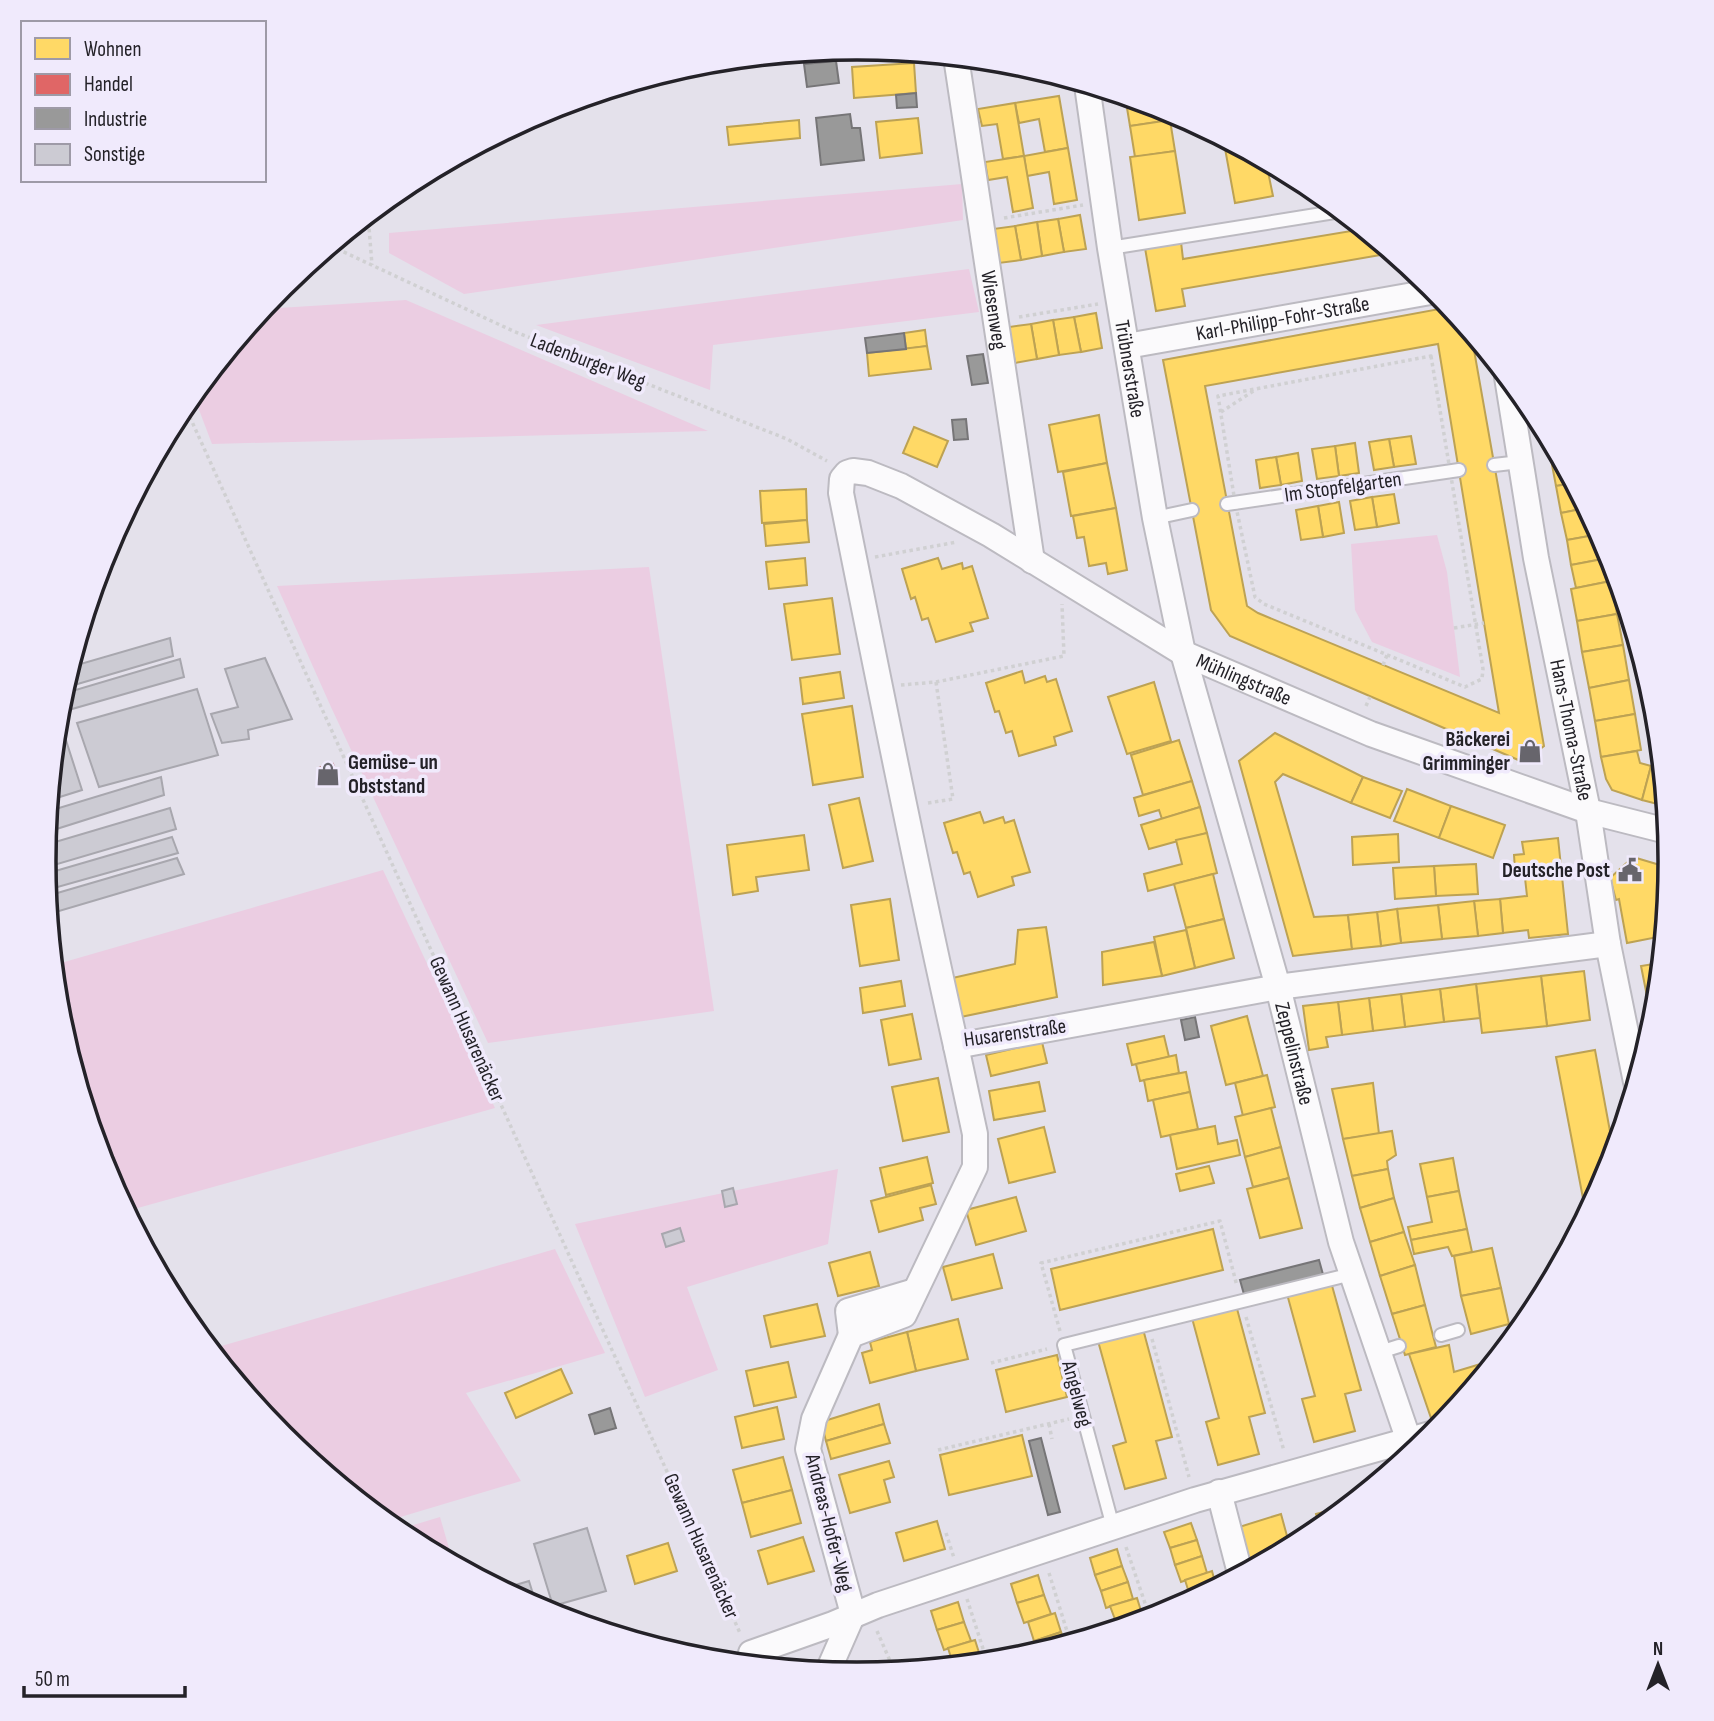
<svg xmlns="http://www.w3.org/2000/svg" width="1714" height="1721" font-family="'Sofia Sans Condensed',sans-serif">
  <rect width="100%" height="100%" fill="#e4e1eb"/>
  <g fill="#ebcde2">
    <path d="M962,184L963,220L464,294L389,253V233Z"/>
    <path d="M969,269L979,312L713,345L710,390L536,325Z"/>
    <path d="M406,300L708,431L212,444L193,394L263,309Z"/>
    <path d="M1437,535L1447,572L1460,677L1372,642L1355,610L1351,544Z"/>
    <path d="M649,567L714,1011L488,1043L331,707L277,586Z"/>
    <path d="M383,870L495,1108L127,1211L106,1171L59,1019L54,965Z"/>
    <path d="M838,1169L828,1244L687,1287L718,1370L645,1397L575,1224Z"/>
    <path d="M555,1249L605,1353L466,1393L521,1481L387,1521L282,1435L211,1349Z"/>
    <path d="M440,1517L453,1562L397,1530Z"/>
  </g>
  <g fill="#ffd966" stroke="#bda253" stroke-width="2" fill-rule="evenodd">
    <path d="M914,63L916,93L854,98L852,67Z"/>
    <path d="M1059,96L1068,148L1045,152L1039,119L1019,123L1015,103Z"/>
    <path d="M1125,96L1163,108L1165,121L1130,126Z"/>
    <path d="M1015,103L1024,156L1003,159L997,124L982,126L978,109Z"/>
    <path d="M918,118L922,153L880,158L876,122Z"/>
    <path d="M799,120L800,138L729,145L727,127Z"/>
    <path d="M1170,120L1175,151L1135,157L1130,126Z"/>
    <path d="M1229,142L1266,162L1273,196L1235,203L1224,143Z"/>
    <path d="M1068,148L1077,200L1054,204L1049,172L1027,176L1024,156Z"/>
    <path d="M1175,151L1185,213L1139,220L1130,157Z"/>
    <path d="M1024,156L1033,208L1013,212L1007,177L988,180L985,162Z"/>
    <path d="M1080,215L1086,249L1064,252L1058,219Z"/>
    <path d="M1058,219L1064,252L1042,256L1037,222Z"/>
    <path d="M1037,222L1042,256L1021,260L1015,226Z"/>
    <path d="M1015,226L1021,260L999,263L993,229Z"/>
    <path d="M1363,229L1392,253L1182,289L1185,306L1156,311L1145,248L1181,242L1183,259Z"/>
    <path d="M1450,307L1471,333L1544,746L1523,762L1230,636L1211,610L1163,360ZM1438,344L1484,623L1499,713L1258,613L1247,606L1205,386Z"/>
    <path d="M1096,313L1102,348L1081,352L1074,317Z"/>
    <path d="M1074,317L1081,352L1059,355L1053,320Z"/>
    <path d="M1053,320L1059,355L1037,359L1031,324Z"/>
    <path d="M1031,324L1037,359L1015,363L1009,327Z"/>
    <path d="M925,330L927,346L906,349L904,333Z"/>
    <path d="M927,346L931,369L869,376L867,353Z"/>
    <path d="M1099,415L1107,463L1058,472L1049,425Z"/>
    <path d="M914,427L948,441L937,467L903,453Z"/>
    <path d="M1411,436L1416,464L1394,467L1389,439Z"/>
    <path d="M1389,439L1394,467L1374,470L1369,442Z"/>
    <path d="M1355,443L1359,473L1339,476L1335,446Z"/>
    <path d="M1335,446L1339,476L1317,479L1312,449Z"/>
    <path d="M1298,453L1302,481L1281,485L1276,457Z"/>
    <path d="M1557,453L1573,483L1556,486L1550,454Z"/>
    <path d="M1276,457L1281,485L1260,488L1256,460Z"/>
    <path d="M1107,463L1116,508L1071,516L1063,472Z"/>
    <path d="M1573,483L1586,508L1561,513L1556,486Z"/>
    <path d="M806,489L807,520L762,523L760,491Z"/>
    <path d="M1394,494L1399,523L1377,527L1372,497Z"/>
    <path d="M1372,497L1377,527L1355,530L1350,501Z"/>
    <path d="M1339,502L1344,533L1323,537L1318,506Z"/>
    <path d="M1318,506L1323,537L1301,540L1296,510Z"/>
    <path d="M1116,508L1127,570L1108,574L1106,563L1089,566L1084,537L1077,538L1073,516Z"/>
    <path d="M1586,508L1600,534L1567,540L1561,513Z"/>
    <path d="M807,520L809,542L766,546L764,524Z"/>
    <path d="M1600,534L1605,543L1608,558L1571,565L1567,540Z"/>
    <path d="M805,558L807,585L769,589L766,562Z"/>
    <path d="M938,558L942,569L962,563L963,569L972,566L988,618L970,623L973,631L936,642L928,618L922,620L915,597L911,599L902,569Z"/>
    <path d="M1608,558L1611,581L1576,588L1571,565Z"/>
    <path d="M1611,581L1617,614L1577,621L1571,589Z"/>
    <path d="M832,598L840,654L792,660L784,604Z"/>
    <path d="M1617,614L1623,645L1582,652L1577,621Z"/>
    <path d="M1623,645L1629,680L1589,688L1582,652Z"/>
    <path d="M1022,671L1025,683L1045,676L1047,682L1056,679L1072,731L1054,737L1056,745L1019,756L1012,731L1006,733L999,711L995,712L986,683Z"/>
    <path d="M840,672L844,698L803,704L800,678Z"/>
    <path d="M1629,680L1635,714L1595,721L1589,688Z"/>
    <path d="M1154,682L1171,741L1127,754L1108,697Z"/>
    <path d="M852,706L863,777L813,785L802,714Z"/>
    <path d="M1635,714L1641,750L1601,757L1595,721Z"/>
    <path d="M1275,733L1363,777L1351,803L1283,774L1275,782L1314,917L1348,915L1352,949L1293,956L1239,761Z"/>
    <path d="M1179,740L1192,781L1143,795L1131,755Z"/>
    <path d="M1637,751L1640,763L1651,766L1642,800L1612,790L1606,779L1601,757Z"/>
    <path d="M1651,766L1661,769L1665,806L1642,800Z"/>
    <path d="M1363,777L1402,791L1390,818L1351,803Z"/>
    <path d="M1192,781L1200,807L1162,819L1159,810L1139,816L1134,798Z"/>
    <path d="M1407,789L1451,806L1439,838L1394,821Z"/>
    <path d="M859,798L873,861L843,868L829,805Z"/>
    <path d="M1451,806L1505,825L1493,858L1439,838Z"/>
    <path d="M1200,807L1207,833L1149,849L1141,825Z"/>
    <path d="M980,812L984,823L1003,817L1005,823L1014,820L1030,872L1012,877L1014,885L978,897L970,872L964,874L957,852L953,853L944,823Z"/>
    <path d="M1207,833L1217,873L1148,891L1144,874L1182,864L1176,840Z"/>
    <path d="M1398,834L1399,862L1353,865L1352,837Z"/>
    <path d="M804,835L809,870L756,877L758,891L733,895L727,845Z"/>
    <path d="M1558,838L1568,934L1529,938L1528,930L1503,933L1500,899L1527,896L1524,869L1515,870L1514,855L1524,854L1522,842Z"/>
    <path d="M1633,857L1670,868L1663,936L1627,943L1619,899L1616,900L1610,878Z"/>
    <path d="M1476,864L1478,894L1436,896L1434,866Z"/>
    <path d="M1434,866L1436,896L1395,899L1393,868Z"/>
    <path d="M1213,874L1224,919L1186,928L1174,884Z"/>
    <path d="M890,899L899,960L860,966L851,905Z"/>
    <path d="M1500,899L1503,933L1478,936L1474,901Z"/>
    <path d="M1474,901L1478,936L1442,939L1438,905Z"/>
    <path d="M1438,905L1442,939L1401,943L1397,909Z"/>
    <path d="M1397,909L1401,943L1381,946L1377,912Z"/>
    <path d="M1377,912L1381,946L1352,949L1348,915Z"/>
    <path d="M1224,919L1234,958L1195,968L1186,928Z"/>
    <path d="M1046,927L1057,997L956,1018L948,979L1015,964L1018,930Z"/>
    <path d="M1186,930L1195,968L1162,976L1154,937Z"/>
    <path d="M1154,942L1162,976L1103,985L1102,952Z"/>
    <path d="M1660,963L1655,1020L1653,1026L1641,966Z"/>
    <path d="M1584,971L1590,1020L1547,1026L1541,976Z"/>
    <path d="M1541,976L1547,1026L1482,1033L1476,984Z"/>
    <path d="M901,981L905,1006L863,1013L860,988Z"/>
    <path d="M1476,984L1480,1018L1444,1022L1440,989Z"/>
    <path d="M1440,989L1444,1022L1405,1027L1401,994Z"/>
    <path d="M1401,994L1405,1027L1373,1031L1369,998Z"/>
    <path d="M1369,998L1373,1031L1342,1035L1338,1002Z"/>
    <path d="M1338,1002L1342,1035L1326,1037L1328,1047L1309,1050L1303,1006Z"/>
    <path d="M912,1014L921,1059L889,1065L881,1020Z"/>
    <path d="M1247,1016L1263,1076L1226,1085L1211,1026Z"/>
    <path d="M1164,1036L1169,1057L1132,1065L1127,1044Z"/>
    <path d="M1042,1042L1047,1063L991,1076L986,1055Z"/>
    <path d="M1595,1050L1614,1153L1608,1172L1586,1214L1556,1057Z"/>
    <path d="M1176,1055L1179,1073L1140,1081L1136,1064Z"/>
    <path d="M1186,1072L1190,1092L1148,1101L1144,1080Z"/>
    <path d="M1267,1075L1275,1107L1243,1116L1235,1083Z"/>
    <path d="M938,1078L949,1132L903,1141L892,1087Z"/>
    <path d="M1039,1082L1045,1111L994,1120L989,1091Z"/>
    <path d="M1373,1083L1379,1134L1343,1139L1332,1089Z"/>
    <path d="M1190,1092L1198,1129L1161,1137L1153,1100Z"/>
    <path d="M1271,1108L1281,1147L1245,1157L1235,1117Z"/>
    <path d="M1215,1126L1218,1144L1237,1140L1240,1155L1177,1169L1170,1135Z"/>
    <path d="M1044,1127L1055,1172L1009,1183L998,1139Z"/>
    <path d="M1392,1131L1396,1155L1387,1161L1388,1169L1352,1176L1343,1139Z"/>
    <path d="M1281,1147L1289,1178L1253,1187L1245,1157Z"/>
    <path d="M927,1157L933,1183L886,1195L880,1168Z"/>
    <path d="M1453,1158L1459,1191L1427,1197L1420,1164Z"/>
    <path d="M1209,1166L1214,1183L1180,1191L1176,1174Z"/>
    <path d="M1388,1169L1394,1198L1360,1208L1352,1176Z"/>
    <path d="M1289,1178L1302,1228L1260,1238L1247,1189Z"/>
    <path d="M931,1185L936,1204L920,1208L923,1220L879,1232L871,1201Z"/>
    <path d="M1459,1191L1467,1229L1411,1240L1408,1227L1432,1222L1427,1197Z"/>
    <path d="M1016,1197L1026,1231L976,1245L966,1210Z"/>
    <path d="M1394,1198L1404,1232L1370,1242L1360,1208Z"/>
    <path d="M1213,1229L1223,1270L1060,1310L1051,1269Z"/>
    <path d="M1467,1229L1472,1252L1452,1256L1448,1247L1414,1254L1411,1240Z"/>
    <path d="M1404,1232L1415,1265L1380,1276L1370,1242Z"/>
    <path d="M1492,1248L1501,1288L1461,1296L1454,1256Z"/>
    <path d="M870,1252L879,1286L838,1296L829,1263Z"/>
    <path d="M993,1254L1002,1288L952,1300L943,1267Z"/>
    <path d="M1415,1265L1425,1305L1392,1314L1380,1276Z"/>
    <path d="M1331,1282L1361,1390L1345,1394L1355,1431L1314,1442L1302,1399L1315,1396L1287,1294Z"/>
    <path d="M1501,1288L1509,1324L1471,1334L1461,1296Z"/>
    <path d="M817,1304L825,1336L771,1347L764,1316Z"/>
    <path d="M1236,1305L1265,1413L1249,1417L1259,1454L1218,1465L1206,1422L1219,1418L1192,1318Z"/>
    <path d="M1425,1305L1436,1347L1405,1355L1392,1314Z"/>
    <path d="M958,1319L968,1359L916,1371L907,1332Z"/>
    <path d="M1143,1329L1172,1437L1156,1441L1166,1478L1125,1489L1113,1446L1126,1442L1098,1341Z"/>
    <path d="M907,1332L916,1371L870,1383L862,1353L872,1350L870,1342Z"/>
    <path d="M1449,1345L1454,1372L1494,1360L1452,1411L1431,1418L1409,1354Z"/>
    <path d="M1057,1355L1067,1397L1006,1412L996,1370Z"/>
    <path d="M788,1362L796,1397L754,1406L746,1371Z"/>
    <path d="M561,1369L572,1393L516,1418L505,1393Z"/>
    <path d="M879,1404L884,1424L826,1441L821,1422Z"/>
    <path d="M777,1407L784,1439L742,1448L735,1417Z"/>
    <path d="M884,1424L890,1443L831,1459L826,1441Z"/>
    <path d="M1022,1435L1032,1476L949,1495L940,1455Z"/>
    <path d="M783,1457L792,1490L742,1503L733,1470Z"/>
    <path d="M889,1461L894,1477L884,1480L890,1502L850,1513L839,1475Z"/>
    <path d="M792,1490L801,1523L751,1537L742,1503Z"/>
    <path d="M1346,1506L1320,1528L1316,1514Z"/>
    <path d="M1281,1514L1290,1547L1261,1562L1247,1566L1236,1528Z"/>
    <path d="M937,1521L945,1549L904,1561L896,1533Z"/>
    <path d="M1191,1523L1197,1540L1170,1548L1164,1532Z"/>
    <path d="M803,1537L814,1571L768,1584L758,1551Z"/>
    <path d="M1197,1540L1202,1556L1175,1565L1170,1548Z"/>
    <path d="M668,1543L677,1571L635,1584L627,1556Z"/>
    <path d="M1117,1549L1122,1566L1095,1575L1090,1558Z"/>
    <path d="M1202,1556L1207,1573L1181,1582L1175,1565Z"/>
    <path d="M1122,1566L1128,1582L1101,1591L1095,1575Z"/>
    <path d="M1212,1571L1216,1586L1190,1596L1185,1580Z"/>
    <path d="M1038,1575L1044,1595L1017,1603L1011,1584Z"/>
    <path d="M1128,1582L1133,1599L1106,1608L1101,1591Z"/>
    <path d="M1044,1595L1051,1614L1024,1623L1017,1603Z"/>
    <path d="M1137,1598L1142,1614L1116,1622L1110,1606Z"/>
    <path d="M958,1602L964,1622L937,1630L931,1611Z"/>
    <path d="M1055,1613L1061,1632L1034,1641L1028,1622Z"/>
    <path d="M1142,1614L1144,1619L1117,1627L1116,1622Z"/>
    <path d="M964,1622L971,1641L944,1650L937,1630Z"/>
    <path d="M1061,1632L1065,1643L1038,1651L1034,1641Z"/>
    <path d="M975,1640L981,1659L953,1664L948,1648Z"/>
  </g>
  <path fill="#e06666" stroke="#a85253" stroke-width="2" d="M333,764L338,779L324,784L319,768Z"/>
  <g fill="#999" stroke="#767577" stroke-width="2">
    <path d="M836,61L839,83L807,87L804,64Z"/>
    <path d="M916,93L917,107L897,108L896,95Z"/>
    <path d="M850,114L852,128H860L864,160L821,165L816,118Z"/>
    <path d="M904,333L906,349L867,353L865,338Z"/>
    <path d="M983,354L988,383L972,385L967,356Z"/>
    <path d="M966,419L968,439L954,440L952,420Z"/>
    <path d="M1195,1017L1199,1037L1185,1040L1181,1020Z"/>
    <path d="M1319,1260L1324,1278L1245,1298L1240,1280Z"/>
    <path d="M610,1408L616,1428L595,1434L589,1415Z"/>
    <path d="M1041,1438L1060,1512L1048,1515L1029,1441Z"/>
  </g>
  <g fill="#cccbd3" stroke="#a8a7ae" stroke-width="2">
    <path d="M170,638L173,656L64,688L70,667Z"/>
    <path d="M265,658L292,719L248,730L249,739L222,743L211,714L238,707L225,669Z"/>
    <path d="M180,659L184,677L58,713L62,694Z"/>
    <path d="M197,689L218,755L99,787L77,723Z"/>
    <path d="M63,731L82,790L50,800L56,733Z"/>
    <path d="M161,777L164,795L47,832L49,811Z"/>
    <path d="M170,808L176,829L44,868L45,845Z"/>
    <path d="M172,837L178,853L47,890L45,874Z"/>
    <path d="M177,858L184,874L49,914L47,896Z"/>
    <path d="M733,1188L737,1204L725,1207L722,1191Z"/>
    <path d="M680,1228L684,1241L666,1247L662,1234Z"/>
    <path d="M587,1528L606,1591L553,1606L534,1544Z"/>
    <path d="M529,1581L537,1607L515,1595L512,1586Z"/>
  </g>
  <g fill="none" stroke-linecap="round" stroke-linejoin="round">
    <g stroke="#bcbac1" stroke-width="16">
      <g id="lane">
        <path d="M1110,248L1341,211"/>
        <path d="M1494,465L1520,462"/>
        <path d="M1227,504L1459,470"/>
        <path d="M1155,518L1192,510"/>
        <path d="M1441,1335L1458,1330"/>
        <path d="M1380,1352L1399,1346"/>
        <path d="M1113,1527L1064,1345L1352,1274"/>
      </g>
    </g>
    <g stroke="#bcbac1" stroke-width="28">
      <g id="street">
        <path id="s1" d="M956,57L1032,561"/>
        <path id="s2" d="M1087,85L1110,248L1155,518L1183,653L1278,987L1341,1242L1409,1441L1414,1450"/>
        <path id="s3" d="M1127,346L1436,291"/>
        <path id="s4" d="M1507,377L1536,558L1588,811L1608,944L1636,1082"/>
        <path id="s5" d="M1608,944L1278,987L956,1046C915,863 878,678 841,493L842,479L847,473L853,471L868,473L901,486L991,535L1183,653L1371,734L1588,811L1667,831"/>
        <path d="M851,1335L848,1311L915,1291"/>
        <path d="M1219,1492L1240,1573"/>
        <path d="M751,1653L833,1624L878,1605L1195,1500L1434,1433"/>
        <path d="M828,1671L853,1614L808,1449L814,1419L851,1335L904,1315L975,1167V1134L956,1046"/>
      </g>
    </g>
    <g stroke="#d0d0d2" stroke-width="3.5" stroke-dasharray="3.5 3.5" stroke-linecap="butt">
      <path d="M368,215L372,265"/>
      <path d="M1004,218L1083,205"/>
      <path d="M331,246L513,331L787,439L827,461"/>
      <path d="M1019,317L1098,304"/>
      <path d="M1431,356L1483,669L1482,679L1465,687L1264,604L1255,597L1235,502L1218,396Z"/>
      <path d="M184,404L740,1633"/>
      <path d="M1221,412L1255,390"/>
      <path d="M875,557L957,542"/>
      <path d="M1454,628L1484,623"/>
      <path d="M1383,665L1387,655"/>
      <path d="M901,685L936,682L1064,656L1062,604"/>
      <path d="M1366,706L1370,697"/>
      <path d="M928,803L953,799L936,682"/>
      <path d="M1246,1317L1284,1451"/>
      <path d="M1060,1331L1041,1263L1220,1221L1237,1286"/>
      <path d="M1152,1339L1189,1477"/>
      <path d="M991,1363L1047,1349"/>
      <path d="M1049,1424L1052,1439"/>
      <path d="M938,1450L1069,1419"/>
      <path d="M946,1533L954,1558"/>
      <path d="M1126,1547L1150,1618"/>
      <path d="M1049,1573L1070,1641"/>
      <path d="M967,1599L987,1661"/>
      <path d="M877,1631L894,1670"/>
    </g>
    <use href="#lane" stroke="#fbfafc" stroke-width="12"/>
    <use href="#street" stroke="#fbfafc" stroke-width="24"/>
  </g>
  <defs>
    <g id="shop-bare" transform="scale(1.89)"><path d="M-5-2.5h2.3a2.7 3.5 0 0 1 5.4 0H5L5.5 6h-11ZM-1.5-2.5h3a1.5 2.3 0 0 0-3 0Z" fill="#67656c" stroke="#f0eafc" stroke-width="2.5" paint-order="stroke"/></g>
    <g id="civic-bare" transform="scale(1.89)"><path d="M-.6-6.5H3V-4.5H.6V-3L4-1V1h2V6H-6V1h2V-1L-.6-3ZM-1.2 2.5V6h2.4V2.5Z" fill="#67656c" stroke="#f0eafc" stroke-width="2.5" paint-order="stroke"/></g>
  </defs>
  <g fill-rule="evenodd">
    <use href="#shop-bare" x="1530" y="751"/>
    <use href="#shop-bare" x="328" y="774"/>
    <use href="#civic-bare" x="1630" y="870"/>
  </g>
  <g text-anchor="middle" dominant-baseline="central" stroke-width="7" stroke-linejoin="round" paint-order="stroke">
    <g font-size="21" fill="#242228" stroke="#f0eafc">
      <text stroke="none"><textPath href="#s1" startOffset="256">Wiesenweg</textPath></text>
      <text stroke="none"><textPath href="#s3" startOffset="158">Karl-Philipp-Fohr-Straße</textPath></text>
      <text transform="translate(588 361) rotate(21)">Ladenburger Weg</text>
      <text stroke="none"><textPath href="#s2" startOffset="287">Trübnerstraße</textPath></text>
      <text transform="translate(1343 487) rotate(-8)">Im Stopfelgarten</text>
      <text stroke="none"><textPath href="#s5" startOffset="1698">Mühlingstraße</textPath></text>
      <text stroke="none"><textPath href="#s4" startOffset="359">Hans-Thoma-Straße</textPath></text>
      <text transform="translate(467 1029) rotate(66)">Gewann Husarenäcker</text>
      <text transform="translate(1015 1033) rotate(-8)">Husarenstraße</text>
      <text stroke="none"><textPath href="#s2" startOffset="992">Zeppelinstraße</textPath></text>
      <text transform="translate(1077 1394) rotate(75)">Angelweg</text>
      <text transform="translate(829 1523) rotate(76)">Andreas-Hofer-Weg</text>
      <text transform="translate(701 1546) rotate(66)">Gewann Husarenäcker</text>
    </g>
    <g font-size="21" font-weight="bold" fill="#242228" stroke="#f0eafc" text-anchor="end">
      <text x="1510" y="739">Bäckerei<tspan x="1510" dy="24">Grimminger</tspan></text>
      <text x="348" y="762" text-anchor="start">Gemüse- un<tspan x="348" dy="24">Obststand</tspan></text>
      <text x="1610" y="870">Deutsche Post</text>
    </g>
  </g>
  <path d="M0 0H1714V1721H0ZM56 861a801 801 0 1 1 1602 0a801 801 0 1 1-1602 0Z" fill="#f0eafc" fill-rule="evenodd"/>
  <path fill="none" stroke="#242228" stroke-width="3.5" d="M56 861a801 801 0 1 1 1602 0a801 801 0 1 1-1602 0Z"/>
  <rect x="21" y="21" width="245" height="161" fill="#f0eafc" stroke="#9e9aa7" stroke-width="2"/>
  <rect x="35" y="38" width="35" height="21" fill="#ffd966" stroke="#9e9aa7" stroke-width="2"/>
  <text x="84" y="56" font-size="21" fill="#242228">Wohnen</text>
  <rect x="35" y="74" width="35" height="21" fill="#e06666" stroke="#9e9aa7" stroke-width="2"/>
  <text x="84" y="91" font-size="21" fill="#242228">Handel</text>
  <rect x="35" y="108" width="35" height="21" fill="#999999" stroke="#9e9aa7" stroke-width="2"/>
  <text x="84" y="126" font-size="21" fill="#242228">Industrie</text>
  <rect x="35" y="144" width="35" height="21" fill="#cccbd3" stroke="#9e9aa7" stroke-width="2"/>
  <text x="84" y="161" font-size="21" fill="#242228">Sonstige</text>
  <g transform="translate(1658 1665)" stroke="#f0eafc" stroke-width="5" paint-order="stroke">
  <path d="M0-5L12 26L0 18L-12 26Z" fill="#242228"/>
  <text y="-10" font-size="19" font-weight="bold" text-anchor="middle" fill="#242228">N</text>
  </g>
  <path d="M24 1686v10h161v-10" fill="none" stroke="#242228" stroke-width="3.5"/>
  <text x="35" y="1686" font-size="21" fill="#242228" stroke="#f0eafc" stroke-width="5" paint-order="stroke">50 m</text>
</svg>
